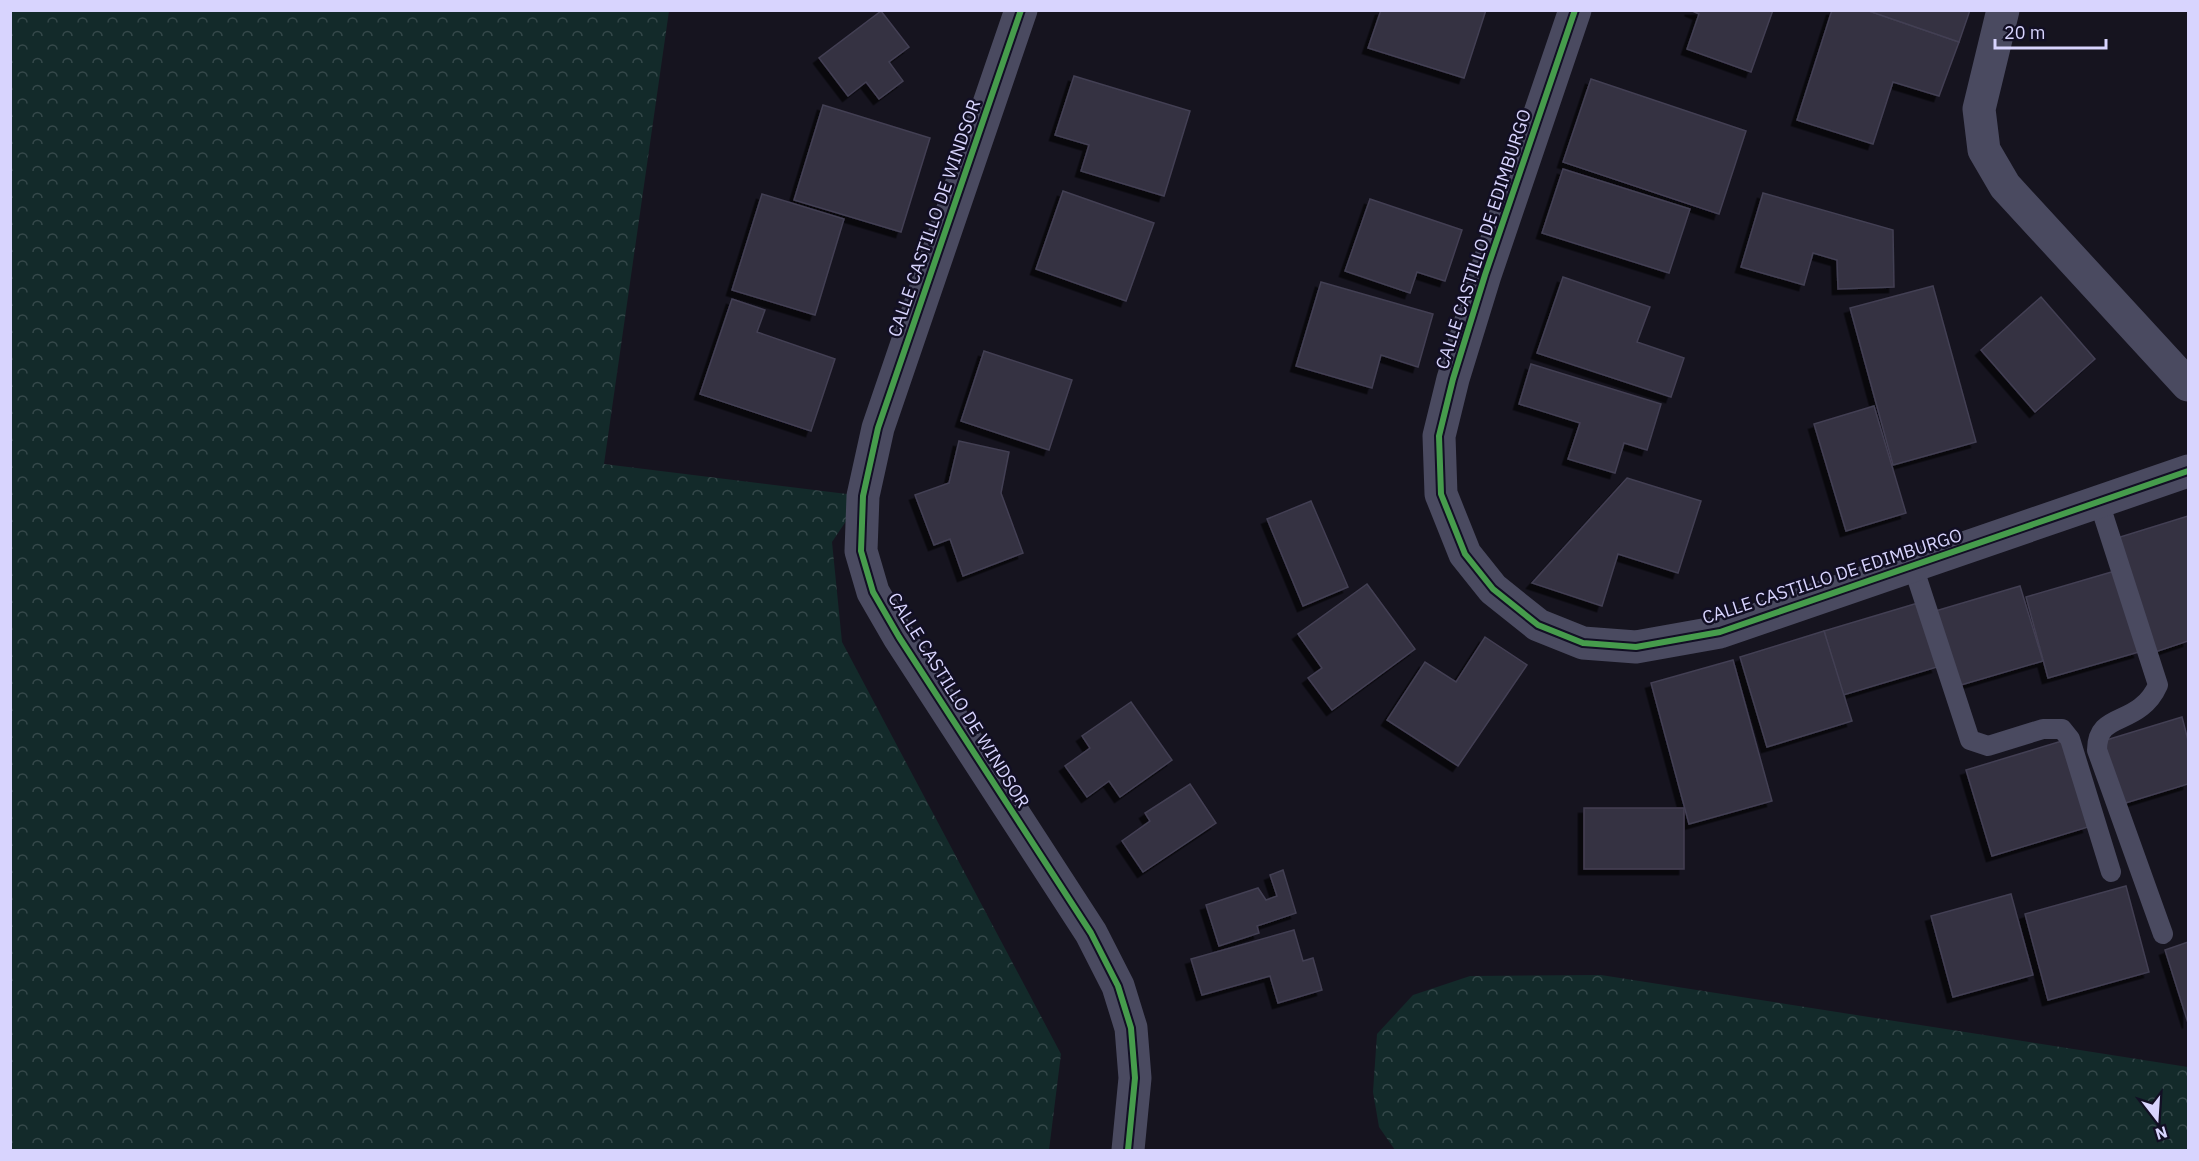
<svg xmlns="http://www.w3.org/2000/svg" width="2199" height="1161" font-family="'IBM Plex Sans',sans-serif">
  <defs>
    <pattern id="forest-crowns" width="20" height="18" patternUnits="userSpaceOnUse" patternTransform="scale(1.5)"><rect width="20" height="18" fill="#132a2a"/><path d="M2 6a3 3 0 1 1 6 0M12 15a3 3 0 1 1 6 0" fill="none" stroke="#35484a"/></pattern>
    <filter id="shadow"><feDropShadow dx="-5.5" dy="5.5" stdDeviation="0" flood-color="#0009"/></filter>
  </defs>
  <rect width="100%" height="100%" fill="#16141f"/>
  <g fill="url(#forest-crowns)">
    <path d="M10,11H669L604,464L863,496L832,542L842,642L1061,1054L1049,1150H11Z"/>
    <path d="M1601,975L2188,1067V1150H1395L1379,1127L1373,1092L1377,1034L1413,995L1470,976Z"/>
  </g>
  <g fill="#343242" stroke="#433f53" stroke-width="1.5" filter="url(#shadow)">
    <path d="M1381,10H1486L1464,78L1368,48Z"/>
    <path d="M1690,10H1773L1751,72L1687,49L1699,14Z"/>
    <path d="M1832,10H1866L1959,42L1939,96L1893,82L1873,144L1797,120Z"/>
    <path d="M1866,10H1970L1959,42Z"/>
    <path d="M881,11L909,47L889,62L903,81L879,99L866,82L848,96L819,58Z"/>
    <path d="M1074,76L1190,111L1164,196L1081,171L1089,145L1055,135Z"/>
    <path d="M1591,79L1746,131L1719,214L1563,162Z"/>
    <path d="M823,105L930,138L901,232L794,200Z"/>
    <path d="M1563,169L1690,209L1669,273L1542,233Z"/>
    <path d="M1063,191L1154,223L1126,301L1036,269Z"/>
    <path d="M1763,193L1893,230L1894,287L1838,289L1837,260L1813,253L1804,285L1741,267Z"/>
    <path d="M762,194L844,219L815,315L732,290Z"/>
    <path d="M1370,199L1462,230L1445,281L1417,272L1410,293L1345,271Z"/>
    <path d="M1563,277L1650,307L1637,342L1684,358L1671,397L1537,353Z"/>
    <path d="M1321,282L1433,314L1418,367L1381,355L1372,388L1296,366Z"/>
    <path d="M1933,286L1976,442L1893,465L1850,308Z"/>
    <path d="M2041,297L2095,359L2035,412L1981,350Z"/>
    <path d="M732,299L765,310L757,332L835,359L811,431L700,394Z"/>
    <path d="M984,351L1072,380L1049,450L961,421Z"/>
    <path d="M1531,364L1661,404L1647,450L1624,443L1615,473L1568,459L1580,423L1519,404Z"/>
    <path d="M1874,406L1906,513L1846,531L1814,424Z"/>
    <path d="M959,441L1009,452L1001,493L1023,553L963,576L950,539L934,545L915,495L949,483Z"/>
    <path d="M1627,478L1701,501L1678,573L1618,554L1602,606L1532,583Z"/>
    <path d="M1311,501L1348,587L1303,606L1267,519Z"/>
    <path d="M2188,516V641L2152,653L2117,538Z"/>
    <path d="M2115,571L2139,652L2048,678L2026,597Z"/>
    <path d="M1367,584L1415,649L1332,710L1308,678L1322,668L1298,634Z"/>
    <path d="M2020,586L2043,661L1954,687L1932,612Z"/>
    <path d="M1918,603L1937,667L1843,695L1824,631Z"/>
    <path d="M1824,631L1852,721L1767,747L1740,657Z"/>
    <path d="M1485,637L1527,665L1458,766L1387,720L1425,662L1456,682Z"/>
    <path d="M1733,660L1772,801L1689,824L1651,683Z"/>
    <path d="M1131,702L1172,760L1120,797L1109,781L1087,797L1065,766L1090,748L1082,736Z"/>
    <path d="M2182,717L2188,740V784L2122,804L2103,741Z"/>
    <path d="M2062,741L2088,827L1992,856L1966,770Z"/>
    <path d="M1190,784L1216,823L1143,872L1122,841L1150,821L1145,813Z"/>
    <rect x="1584" y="808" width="100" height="61"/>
    <path d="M1283,870L1296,913L1257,926L1259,933L1219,946L1206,905L1258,888L1266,900L1277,896L1270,875Z"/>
    <path d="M2126,886L2149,972L2048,1000L2025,914Z"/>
    <path d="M2011,894L2033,975L1953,997L1931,916Z"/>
    <path d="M1294,930L1303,961L1313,958L1322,990L1278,1003L1270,976L1202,995L1191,959Z"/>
    <path d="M2188,942V1023L2165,950Z"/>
  </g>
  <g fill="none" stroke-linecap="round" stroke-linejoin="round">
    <g stroke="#4a4a60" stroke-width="20">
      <path d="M2099,502L2158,685C2154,694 2149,701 2141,707C2121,723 2097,719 2097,750L2163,934"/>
      <path d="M1913,566L1970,740L1988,746L2043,729H2062L2070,739L2111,872"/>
    </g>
    <g stroke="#4a4a60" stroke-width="33">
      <path d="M1021,10L878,428L863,496L861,551L873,592L899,637L1091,933L1118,986L1131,1028L1135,1078L1128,1150"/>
      <path d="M1575,10L1485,275L1453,379L1439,436L1441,494L1465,554L1493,589L1538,625L1583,643L1636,647L1720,632L2188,471"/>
      <path d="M2003,10L1979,109L1984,150L2005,186L2188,385"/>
    </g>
    <g stroke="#120f24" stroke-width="10">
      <g id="cycleway">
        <path d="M1021,10L878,428L863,496L861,551L873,592L899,637L1091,933L1118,986L1131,1028L1135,1078L1128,1150"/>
        <path d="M1575,10L1485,275L1453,379L1439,436L1441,494L1465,554L1493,589L1538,625L1583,643L1636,647L1720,632L2188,471"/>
      </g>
    </g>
    <use href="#cycleway" stroke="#469c4c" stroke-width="6"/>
  </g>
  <g text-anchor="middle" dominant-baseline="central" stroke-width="5" stroke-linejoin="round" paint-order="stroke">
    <g font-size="18" fill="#d8d4fe" stroke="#120f24">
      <text transform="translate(934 218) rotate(-71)">CALLE CASTILLO DE WINDSOR</text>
      <text transform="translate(1483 239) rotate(-72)">CALLE CASTILLO DE EDIMBURGO</text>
      <text transform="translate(1832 576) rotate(-18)">CALLE CASTILLO DE EDIMBURGO</text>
      <text transform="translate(959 700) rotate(58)">CALLE CASTILLO DE WINDSOR</text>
    </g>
  </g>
  <rect width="2199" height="1161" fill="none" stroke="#d8d4fe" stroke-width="24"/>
  <g transform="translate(2157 1119) rotate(163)" stroke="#120f24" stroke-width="4.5" paint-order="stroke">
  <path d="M0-4.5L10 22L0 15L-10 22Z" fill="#d8d4fe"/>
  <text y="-9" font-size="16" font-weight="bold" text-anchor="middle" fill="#d8d4fe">N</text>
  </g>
  <path d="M1995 39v9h111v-9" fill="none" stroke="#d8d4fe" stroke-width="3"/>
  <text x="2004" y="39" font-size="18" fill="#d8d4fe" stroke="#120f24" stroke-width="4.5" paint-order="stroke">20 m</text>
</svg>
